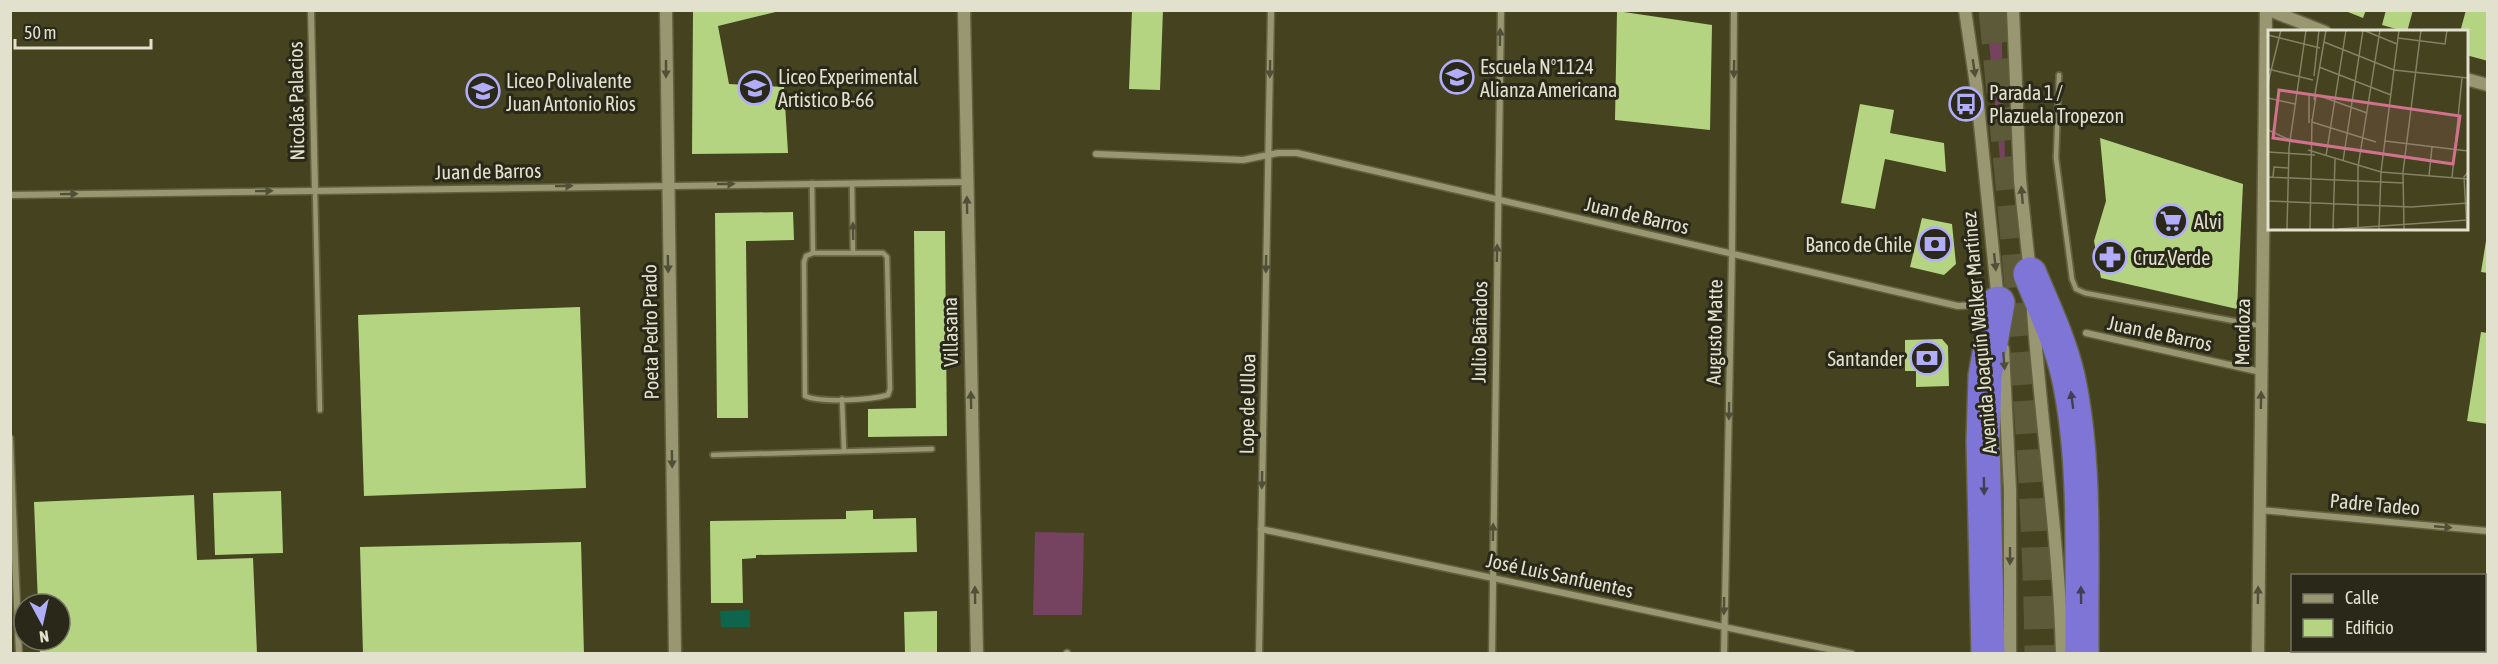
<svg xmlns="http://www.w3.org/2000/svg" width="2498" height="664" font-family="'Asap Condensed',sans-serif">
  <rect width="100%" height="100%" fill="#44421f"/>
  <g fill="#75425f">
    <path d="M1986,11H2001L2005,159H2000Z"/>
    <path d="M1035,532L1084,533L1082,615H1033Z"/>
  </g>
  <path fill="#0d664b" d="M750,610V627H721L720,611Z"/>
  <g fill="#b4d481">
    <path d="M693,10H784L718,26L729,84L784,87L788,153L692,154Z"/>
    <path d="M1132,10H1163L1160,90L1129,89Z"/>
    <path d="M2343,10H2366L2363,18Z"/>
    <path d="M2386,10H2413L2407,32L2382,25Z"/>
    <path d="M2466,10L2488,12V61L2466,55V32H2460Z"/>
    <path d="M1617,11L1712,25L1710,130L1615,120Z"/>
    <path d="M1860,104L1894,110L1890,133L1944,143L1946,172L1885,159L1875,209L1841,203Z"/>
    <path d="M2100,138L2243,184L2237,309L2101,278L2094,241L2106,201Z"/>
    <path d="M793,212L794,240L746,241L748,418H717L715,213Z"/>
    <path d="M1922,218L1952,224L1956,264L1944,275L1910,267Z"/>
    <path d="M914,231H945L947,436L868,437V409L916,408Z"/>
    <path d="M2486,241H2488V273L2481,272Z"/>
    <path d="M580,307L586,488L364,496L358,315Z"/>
    <path d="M2481,332L2488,333V424L2467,421Z"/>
    <path d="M1942,339L1948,346L1949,386L1916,387V371H1905V340Z"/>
    <path d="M281,491L283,553L215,555L213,493Z"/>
    <path d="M194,495L197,560L253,558L257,654H40L39,640H60V604H38L34,502Z"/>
    <path d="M873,510V519L916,518L917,552L756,555V558L742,559L743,603H711L710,521L846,519V511Z"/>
    <path d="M581,542L584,654H363L360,547Z"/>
    <path d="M937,611V654H905L904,612Z"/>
  </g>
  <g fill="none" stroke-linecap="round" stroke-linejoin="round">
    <path stroke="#5c5a39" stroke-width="33" stroke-dasharray="33 16" stroke-linecap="butt" d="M1995,10C2016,225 2038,438 2041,654"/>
    <g stroke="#626040" stroke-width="8">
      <g id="lane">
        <path d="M2059,75L2056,158L2072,279L2076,289L2085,293L2261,326"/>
        <path d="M812,183L813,253"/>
        <path d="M852,183L853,253"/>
        <path d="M315,190L320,410"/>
        <path d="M813,253H883L887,257L890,389L888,395C870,400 821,403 805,396L804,262L806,256Z"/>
        <path d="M842,399L844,451"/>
        <path d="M713,455L932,449"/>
      </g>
    </g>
    <g stroke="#626040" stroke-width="9">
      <g id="street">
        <path d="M311,10L315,190"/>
        <path d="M1096,154L1243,160L1278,153H1297L1958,306L1989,304"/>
        <path d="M10,195L966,182"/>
        <path d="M2086,333L2261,372"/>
        <path d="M10,438L19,654"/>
        <path d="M2260,510L2488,531"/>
        <path d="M1261,529L1852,654"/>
        <path d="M1067,653V654"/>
        <path d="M1259,654L1271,10"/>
        <path d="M1492,654L1501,10"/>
        <path d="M1724,654L1732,254L1734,10"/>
      </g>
    </g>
    <g stroke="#626040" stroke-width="15">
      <g id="secondary">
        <path d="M666,10L675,654"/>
        <path d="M964,10L977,654"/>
        <path d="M1965,10L1976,85L1998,301"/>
        <path d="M2013,10L2020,180L2030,273"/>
        <path d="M2269,10L2325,32"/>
        <path d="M2466,79L2488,85"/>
        <path d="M2033,311C2041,425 2059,539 2062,654"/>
        <path d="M2003,349L2010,490V654"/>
        <path d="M2258,654L2266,10"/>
      </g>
    </g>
    <g stroke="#626040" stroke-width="36">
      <g id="highway">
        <path d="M2030,274C2044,308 2060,341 2068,376C2087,462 2081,565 2082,654"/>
        <path d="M1988,654L1983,442L1985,376L1998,303"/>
      </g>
    </g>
    <use href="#lane" stroke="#989771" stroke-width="4.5"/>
    <use href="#street" stroke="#989771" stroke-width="6"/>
    <use href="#secondary" stroke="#989771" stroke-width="12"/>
    <use href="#highway" stroke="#7f75d6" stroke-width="33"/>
  </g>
  <defs><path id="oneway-solid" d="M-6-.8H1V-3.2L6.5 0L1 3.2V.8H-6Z" transform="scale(1.5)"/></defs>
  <g fill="#504f38">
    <use href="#oneway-solid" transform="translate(1500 37) rotate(-89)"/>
    <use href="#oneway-solid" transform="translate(1974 68) rotate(82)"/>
    <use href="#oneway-solid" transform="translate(666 69) rotate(90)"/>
    <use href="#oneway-solid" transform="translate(1270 69) rotate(91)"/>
    <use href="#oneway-solid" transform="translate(1734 69) rotate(91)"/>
    <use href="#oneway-solid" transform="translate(726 184) rotate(-1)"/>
    <use href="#oneway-solid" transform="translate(564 186) rotate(-1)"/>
    <use href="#oneway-solid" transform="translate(264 191) rotate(-1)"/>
    <use href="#oneway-solid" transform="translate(69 194) rotate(-1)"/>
    <use href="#oneway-solid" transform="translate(2022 195) rotate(-95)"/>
    <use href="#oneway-solid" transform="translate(967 205) rotate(-91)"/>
    <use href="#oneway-solid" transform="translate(853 231) rotate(-91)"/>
    <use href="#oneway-solid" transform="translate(1497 253) rotate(-89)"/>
    <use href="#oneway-solid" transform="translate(1995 262) rotate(84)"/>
    <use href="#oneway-solid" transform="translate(668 264) rotate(89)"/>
    <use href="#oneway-solid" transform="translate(1266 264) rotate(91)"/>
    <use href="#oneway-solid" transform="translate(2004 361) rotate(85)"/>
    <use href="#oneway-solid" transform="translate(971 400) rotate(-91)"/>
    <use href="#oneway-solid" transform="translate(2261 400) rotate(-89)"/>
    <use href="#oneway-solid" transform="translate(1729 411) rotate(91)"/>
    <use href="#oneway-solid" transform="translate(672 459) rotate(89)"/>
    <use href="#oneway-solid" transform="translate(1262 480) rotate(91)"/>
    <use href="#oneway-solid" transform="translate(2443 527) rotate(5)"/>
    <use href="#oneway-solid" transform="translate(1493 532) rotate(-89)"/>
    <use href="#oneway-solid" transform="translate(2010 556) rotate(90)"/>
    <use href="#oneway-solid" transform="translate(975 595) rotate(-91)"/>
    <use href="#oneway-solid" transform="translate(2258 595) rotate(-89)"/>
    <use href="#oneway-solid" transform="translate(1724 606) rotate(91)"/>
  </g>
  <g fill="#433f52">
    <use href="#oneway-solid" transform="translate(2072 400) rotate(-98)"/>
    <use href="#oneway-solid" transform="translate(1984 486) rotate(89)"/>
    <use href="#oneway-solid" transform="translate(2081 595) rotate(-91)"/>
  </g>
  <defs>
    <g id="school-ring" transform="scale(1.725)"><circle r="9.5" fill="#292819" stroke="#b1adfa" stroke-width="1.5"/><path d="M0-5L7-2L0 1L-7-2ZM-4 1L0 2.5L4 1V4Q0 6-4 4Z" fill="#b1adfa"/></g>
    <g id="bus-ring" transform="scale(1.725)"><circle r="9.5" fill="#292819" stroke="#b1adfa" stroke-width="1.5"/><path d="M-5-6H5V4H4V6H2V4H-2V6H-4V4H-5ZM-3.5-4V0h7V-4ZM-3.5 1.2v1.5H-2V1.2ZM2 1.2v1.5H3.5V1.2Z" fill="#b1adfa"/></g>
    <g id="supermarket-ring" transform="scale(1.725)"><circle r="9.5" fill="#292819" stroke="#b1adfa" stroke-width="1.5"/><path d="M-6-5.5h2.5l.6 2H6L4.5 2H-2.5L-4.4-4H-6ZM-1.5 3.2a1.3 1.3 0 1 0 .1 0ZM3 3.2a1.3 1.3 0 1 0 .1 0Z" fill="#b1adfa"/></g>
    <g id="bank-ring" transform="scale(1.725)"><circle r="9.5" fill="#292819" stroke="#b1adfa" stroke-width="1.5"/><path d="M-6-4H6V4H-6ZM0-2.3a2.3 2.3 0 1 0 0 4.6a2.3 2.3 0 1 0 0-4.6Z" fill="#b1adfa"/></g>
    <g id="pharmacy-ring" transform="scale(1.725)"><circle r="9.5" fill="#292819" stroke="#b1adfa" stroke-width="1.5"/><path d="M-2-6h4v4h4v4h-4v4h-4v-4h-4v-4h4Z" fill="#b1adfa"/></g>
  </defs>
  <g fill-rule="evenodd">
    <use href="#school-ring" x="1457" y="77"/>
    <use href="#school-ring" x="755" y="88"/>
    <use href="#school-ring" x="483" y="91"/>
    <use href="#bus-ring" x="1966" y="104"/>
    <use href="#supermarket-ring" x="2171" y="221"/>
    <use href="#bank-ring" x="1935" y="244"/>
    <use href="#pharmacy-ring" x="2110" y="257"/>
    <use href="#bank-ring" x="1927" y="358"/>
  </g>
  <g text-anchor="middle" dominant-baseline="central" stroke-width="6" stroke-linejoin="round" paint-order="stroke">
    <g font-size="20" fill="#e2e1cd" stroke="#292819" text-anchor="start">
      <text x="1480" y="66">Escuela N°1124<tspan x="1480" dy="23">Alianza Americana</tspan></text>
      <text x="778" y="76">Liceo Experimental<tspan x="778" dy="23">Artistico B-66</tspan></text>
      <text x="506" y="80">Liceo Polivalente<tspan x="506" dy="23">Juan Antonio Rios</tspan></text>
      <text x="1989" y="92">Parada 1 /<tspan x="1989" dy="23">Plazuela Tropezon</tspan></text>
      <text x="2194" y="221">Alvi</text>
      <text x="1912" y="244" text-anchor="end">Banco de Chile</text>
      <text x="2133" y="257">Cruz Verde</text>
      <text x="1904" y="358" text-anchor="end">Santander</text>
    </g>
    <g font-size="20" fill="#e2e1cd" stroke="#292819">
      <text transform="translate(296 101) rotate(-91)">Nicolás Palacios</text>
      <text transform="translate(488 171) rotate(-1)">Juan de Barros</text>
      <text transform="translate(1637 215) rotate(13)">Juan de Barros</text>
      <text transform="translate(650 332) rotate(-91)">Poeta Pedro Prado</text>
      <text transform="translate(950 332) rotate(-91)">Villasana</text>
      <text transform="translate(1479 332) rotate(-89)">Julio Bañados</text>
      <text transform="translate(1714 332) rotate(-89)">Augusto Matte</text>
      <text transform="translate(2242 332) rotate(-89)">Mendoza</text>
      <text transform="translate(1979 333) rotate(-95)">Avenida Joaquín Walker Martínez</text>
      <text transform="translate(2160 333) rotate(12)">Juan de Barros</text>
      <text transform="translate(1247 404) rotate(-89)">Lope de Ulloa</text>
      <text transform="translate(2375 504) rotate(5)">Padre Tadeo</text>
      <text transform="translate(1560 575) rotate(12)">José Luis Sanfuentes</text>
    </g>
  </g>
  <g transform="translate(2268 30)">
    <rect width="200" height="200" fill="#44421f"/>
    <path fill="none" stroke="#838265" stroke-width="1.5" d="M95,0L129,14M0,5L52,18M130,8L177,14L179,0M56,12L126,40L200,48M51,37L123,65M0,39L45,50M46,46L51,0M0,53L13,0M49,65L99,83M0,68L27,74M46,70L58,0M44,92L108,112M44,92L48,66M41,93V65M0,100L22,110M117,111L200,121M40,120L113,142L200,149M0,122L47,125M58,126L78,0M75,131L95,0M161,146L164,117M0,147L136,153M5,147L6,137L20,138M184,148L194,48M0,171L143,177L200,173M90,198V137L112,0M19,199L21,118L38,0M42,199L44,89M65,199L67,129M70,199L200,190M111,199L113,142L131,0M136,199L135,142L153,0M199,199L196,147L200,142"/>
    <path fill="#d0728e" fill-opacity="0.15" stroke="#d0728e" stroke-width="3" d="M11,60L192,86L185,134L5,108Z"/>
    <rect width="200" height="200" fill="none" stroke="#e2e1cd" stroke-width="3"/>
  </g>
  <rect width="2498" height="664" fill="none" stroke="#e2e1cd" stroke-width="24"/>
  <rect x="2291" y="574" width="195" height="78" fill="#292819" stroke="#737261" stroke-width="1.5"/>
  <rect x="2303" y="594" width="30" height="9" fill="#989771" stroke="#737261" stroke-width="1.5"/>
  <text x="2345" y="604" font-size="18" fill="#e2e1cd">Calle</text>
  <rect x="2303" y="619" width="30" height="18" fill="#b4d481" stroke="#737261" stroke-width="1.5"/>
  <text x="2345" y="634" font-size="18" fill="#e2e1cd">Edificio</text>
  <g transform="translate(42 622) rotate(172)"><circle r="28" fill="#292819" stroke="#737261" stroke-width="1.5"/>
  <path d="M0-4.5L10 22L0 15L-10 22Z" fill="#b1adfa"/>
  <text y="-9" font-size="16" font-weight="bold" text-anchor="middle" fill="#e2e1cd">N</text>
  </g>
  <path d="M15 39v9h136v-9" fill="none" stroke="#e2e1cd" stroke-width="3"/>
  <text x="24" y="39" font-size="18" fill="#e2e1cd" stroke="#292819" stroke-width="4.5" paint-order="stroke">50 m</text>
</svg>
